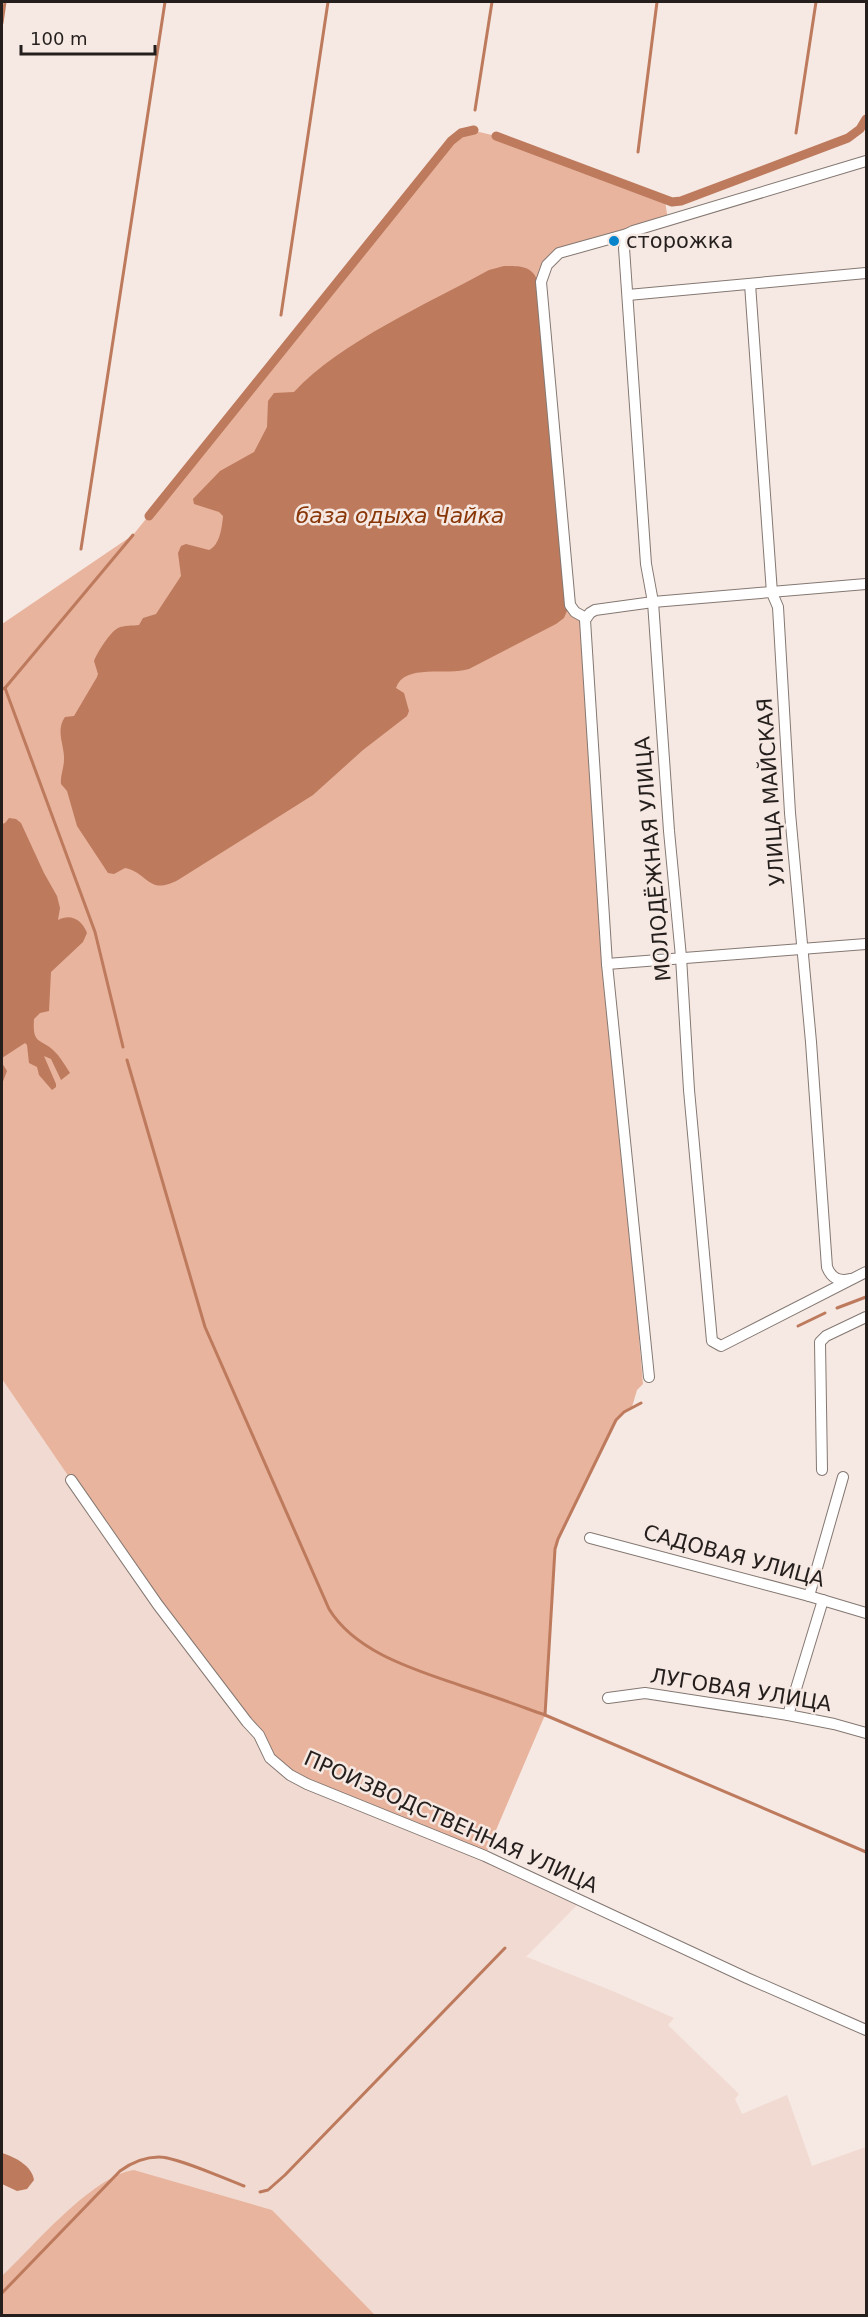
<svg xmlns="http://www.w3.org/2000/svg" width="868" height="2317" font-family="'DejaVu Sans',sans-serif">
  <rect width="100%" height="100%" fill="#f6e8e2"/>
  <path fill="#f1dad1" d="M2,1379L71,1480L259,1735L582,1900L525,1958L527,1957L610,1990L674,2018L668,2025L739,2094L735,2099L742,2114L787,2095L812,2166L866,2147V2315H375L272,2210L134,2170L91,2191L2,2276Z"/>
  <g fill="#e8b49e">
    <path d="M471,130L496,136L665,201L668,220L559,253L543,275L570,605L586,618L607,964L643,1384L637,1390L632,1407L616,1420L558,1539L555,1549L545,1715L485,1856L285,1770L71,1480L2,1379V624L133,535L451,141L458,134Z"/>
    <path d="M134,2170L272,2210L375,2315H2V2276C34,2246 92,2176 134,2170Z"/>
  </g>
  <g fill="#bd7a5d">
    <path d="M504,266C517,266 532,265 537,280L567,611L564,618L556,624L469,669C447,676 404,663 396,688L404,693L409,711L407,716L363,750L313,795L178,880C148,896 149,873 125,868L114,874L108,873L77,826L67,791L61,784C60,776 64,768 64,760C65,746 55,731 65,717L74,716L97,677L98,674L94,661C97,653 110,632 118,628C124,625 133,626 139,625L143,618L156,614L181,576L178,553L181,546L186,544L209,550C220,545 222,527 223,516L219,512L194,504L193,499L220,471L254,452L267,427L268,401L274,393L294,392C340,342 429,303 489,270Z"/>
    <path d="M9,818L16,819L21,823L44,873L57,896L60,908L58,920C71,913 82,920 87,933L83,942L51,972L49,1011L40,1013L34,1019C32,1047 42,1037 56,1053C61,1058 66,1067 70,1073L61,1080L51,1059L44,1056L56,1084V1087L52,1090L39,1075L37,1067L29,1063L27,1045L25,1043L2,1058V1063L7,1071L2,1084V824L5,823Z"/>
    <path d="M2,2153C15,2157 32,2166 34,2180L27,2189L17,2191L2,2184Z"/>
  </g>
  <g fill="none" stroke-linecap="round" stroke-linejoin="round">
    <g stroke="#bd7a5d" stroke-width="3">
      <path d="M2,23L5,2"/>
      <path d="M475,110L492,2"/>
      <path d="M796,133L816,2"/>
      <path d="M638,152L657,2"/>
      <path d="M281,315L328,2"/>
      <path d="M81,549L165,2"/>
      <path d="M5,688L95,932L123,1047"/>
      <path d="M2,689L5,688L133,535"/>
      <path d="M127,1060L205,1327L329,1609C356,1653 416,1670 462,1686C490,1695 517,1705 545,1715L555,1549L558,1539L616,1420L624,1412L641,1403"/>
      <path d="M837,1308L866,1297"/>
      <path d="M798,1326L825,1313"/>
      <path d="M545,1715L866,1852"/>
      <path d="M260,2192L268,2190L285,2175L505,1948"/>
      <path d="M2,2293L120,2171C131,2163 145,2157 159,2157C177,2157 225,2179 244,2186"/>
    </g>
    <g stroke="#bd7a5d" stroke-width="9">
      <path d="M496,136L672,202L681,201L848,138L860,129L866,119"/>
      <path d="M149,516L451,141L461,133L474,130"/>
    </g>
    <g stroke="#847872" stroke-width="12">
      <g id="minor">
        <path d="M866,161L633,231L627,234L624,248L646,564L653,602L669,831L681,957L689,1090L712,1341L721,1346L866,1272"/>
        <path d="M750,284L772,593L778,607L790,813L811,1042L827,1267C831,1278 839,1282 850,1279"/>
        <path d="M628,295L866,273"/>
        <path d="M586,618L575,612L570,605L541,282L547,265L559,253L627,234"/>
        <path d="M607,964L866,944"/>
        <path d="M649,1377L607,964L585,620L590,613L595,610L653,602L866,584"/>
        <path d="M822,1470L820,1342L826,1336L866,1317"/>
        <path d="M71,1480L158,1605L247,1722L259,1735L270,1758L290,1775L307,1784L485,1856L747,1978L866,2030"/>
        <path d="M590,1538L809,1596L866,1613"/>
        <path d="M809,1596L843,1477"/>
        <path d="M608,1698L645,1693L788,1715L834,1724L866,1733"/>
        <path d="M788,1715L823,1600"/>
      </g>
    </g>
    <use href="#minor" stroke="#fff" stroke-width="10"/>
  </g>
  <circle fill="#0684cb" stroke="#f6e8e2" stroke-width="2" cx="614" cy="241" r="6"/>
  <g text-anchor="middle" dominant-baseline="central" stroke-width="5" stroke-linejoin="round" paint-order="stroke">
    <g font-size="21" fill="#241f1d" stroke="#f6e8e2" text-anchor="start">
      <text x="626" y="241">сторожка</text>
    </g>
    <g font-size="21" fill="#241f1d" stroke="#f6e8e2">
      <text transform="translate(771 792) rotate(-94)">УЛИЦА МАЙСКАЯ</text>
      <text transform="translate(653 859) rotate(-95)">МОЛОДЁЖНАЯ УЛИЦА</text>
      <text transform="translate(734 1556) rotate(15)">САДОВАЯ УЛИЦА</text>
      <text transform="translate(741 1690) rotate(9)">ЛУГОВАЯ УЛИЦА</text>
      <text transform="translate(451 1822) rotate(24)">ПРОИЗВОДСТВЕННАЯ УЛИЦА</text>
    </g>
    <g font-size="22" font-style="italic" fill="#893708" stroke="#f6e8e2">
      <text x="400" y="515">база одыха Чайка</text>
    </g>
  </g>
  <rect width="868" height="2317" fill="none" stroke="#241f1d" stroke-width="6"/>
  <path d="M21 45v9h134v-9" fill="none" stroke="#241f1d" stroke-width="3"/>
  <text x="30" y="45" font-size="18" fill="#241f1d" stroke="#f6e8e2" stroke-width="4.5" paint-order="stroke">100 m</text>
</svg>
